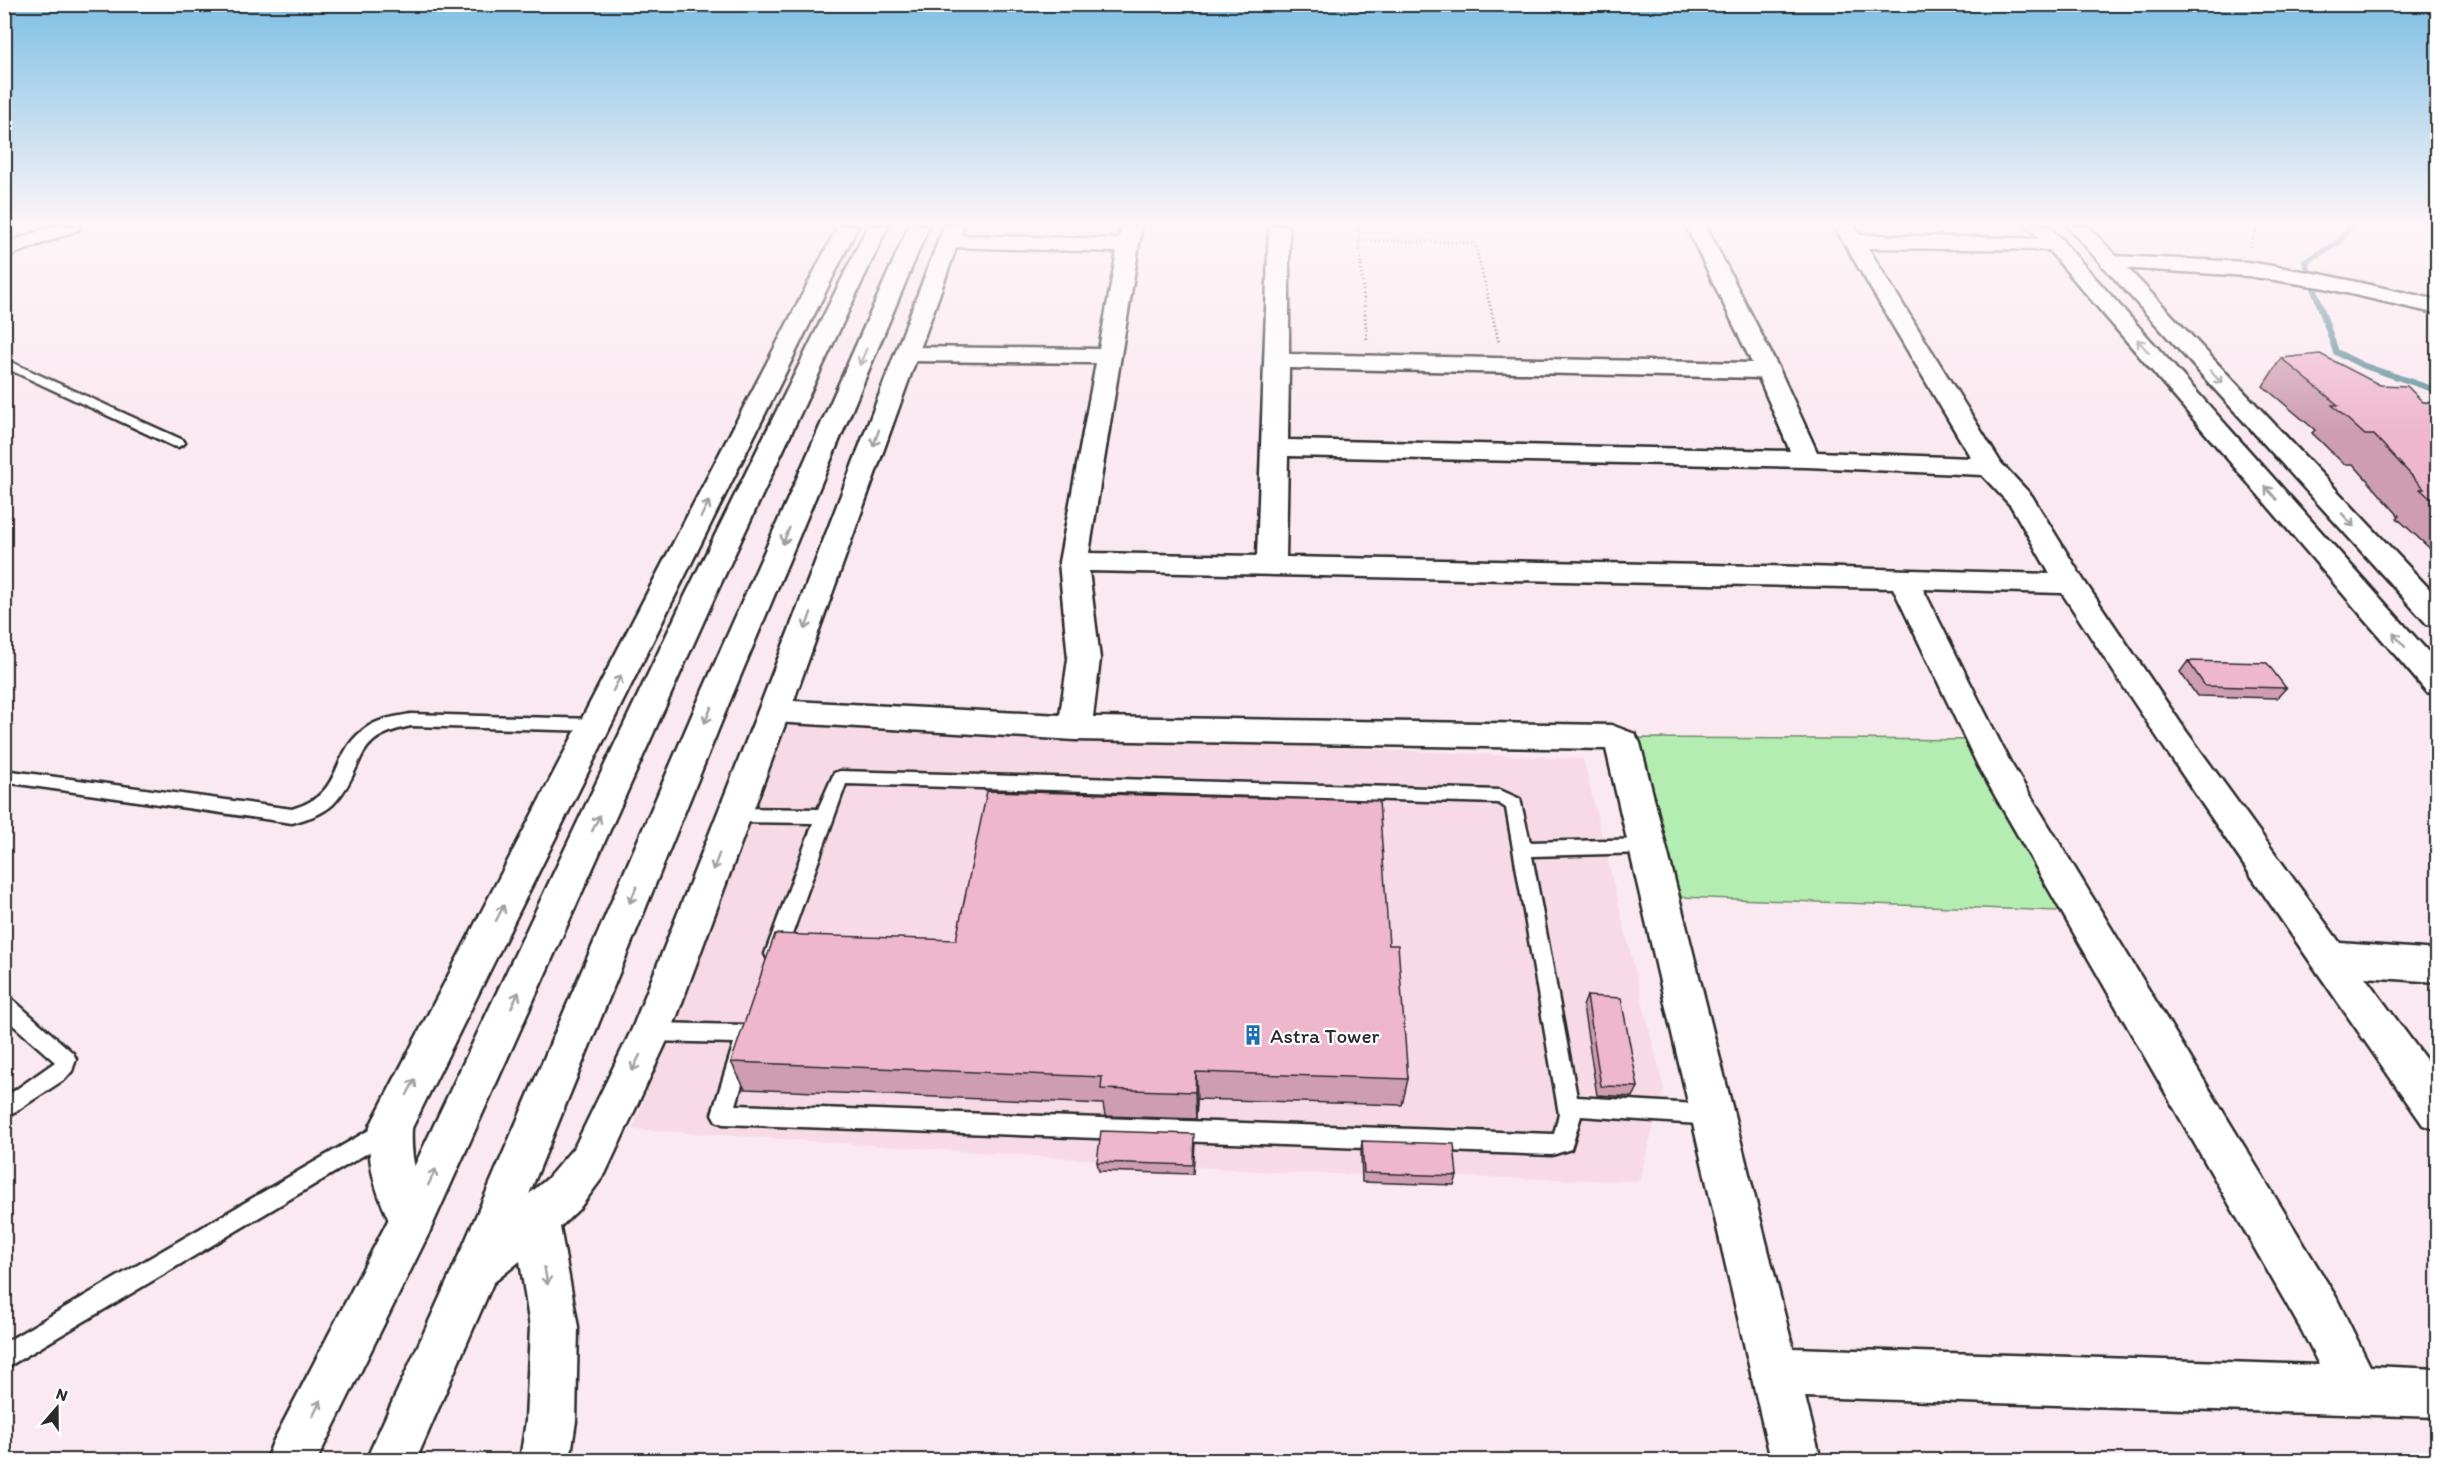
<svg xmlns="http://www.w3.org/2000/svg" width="2442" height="1465" font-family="Itim,sans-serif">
  <rect width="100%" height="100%" fill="#fae9f0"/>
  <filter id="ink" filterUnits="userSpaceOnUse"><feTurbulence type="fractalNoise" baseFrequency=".0167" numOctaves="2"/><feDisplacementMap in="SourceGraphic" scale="12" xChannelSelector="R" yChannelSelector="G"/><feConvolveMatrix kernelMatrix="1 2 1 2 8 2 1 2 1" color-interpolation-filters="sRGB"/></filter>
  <g filter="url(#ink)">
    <path fill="#f7dae5" d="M783,722L1583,759L1664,1089L1639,1181L1289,1173L633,1129Z"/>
    <path fill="#b4edb1" stroke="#708c6e" stroke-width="1.5" d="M1626,738L1998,740L2085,912L1681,897Z"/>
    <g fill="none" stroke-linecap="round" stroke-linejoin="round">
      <path stroke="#608f98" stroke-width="6" d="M2350,226L2339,242L2305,262L2336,352L2362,365L2438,391"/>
      <g stroke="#2b2b2b" stroke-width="5">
        <g id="service">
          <path d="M4,359L183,440L185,443L178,447L173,446L4,367Z"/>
          <path d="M411,714L595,719L601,721L603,725L601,729L595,731L411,726C351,738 368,763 337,800C326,814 308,818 292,823L4,782V770L292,809C344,794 329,758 362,731C376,719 394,717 411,714Z"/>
          <path d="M840,771L1500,790L1520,799L1530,842L1648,839L1654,841L1657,846L1654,851L1648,853L1532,856L1577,1097L1713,1105L1720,1108L1724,1115L1720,1122L1713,1125L1581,1116L1571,1149L1552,1155L723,1124L716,1121L712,1114L734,1043L651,1041L644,1038L641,1032L644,1026L651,1023L747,1025L754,1028L757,1034L736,1105L1554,1134L1559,1114L1506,808L1498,803L846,784L785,954L782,960L775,962L768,960L765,954L813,823L734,822L728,820L725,815L728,810L734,808L818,809L834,773Z"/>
          <path d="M4,996L11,998L73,1053L76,1059L72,1071L65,1079L4,1119V1098L55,1062L4,1017Z"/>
          <path d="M388,1119L396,1122L399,1129L396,1136L4,1369V1343Z"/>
        </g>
      </g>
      <g stroke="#2b2b2b" stroke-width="5">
        <g id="minor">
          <path d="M53,226H81L78,230L4,258V244Z"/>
          <path d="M1122,226H1142L1089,553L1257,556L1269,226H1289V354L1752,363L1686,226H1706L1780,371L1817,452L1971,458L1834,226H1854L1860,235L2062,239L2065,244L2062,249L2054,250L1868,248L2001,463L2032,496L2084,581L2186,731L2340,943L2438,950V982L2365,977L2438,1076V1130L2423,1125C2301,949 2179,773 2062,593L1923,589L2010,762L2336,1297L2370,1366L2438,1369V1417L1805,1397L1821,1460H1771L1606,749L1075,740L774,722L763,719L758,711L763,703L774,700L1060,715L1068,659L1059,562L1096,363L907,361L899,359L895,354L899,349L907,347L1099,349L1117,252L948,247L941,245L937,241L941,237L948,235L1119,239ZM1289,368L1759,378L1790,451L1288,440ZM1288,456L1807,467L1982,475L2011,506L2050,574L1808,567L1286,557ZM1089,571L1893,588L1978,766L2302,1331L2319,1365L1793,1348L1640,743L1635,734L1611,725L1093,717L1100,659Z"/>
          <path d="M2111,256L2248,262L2320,274L2438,300V314L2320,287L2248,276L2103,267L2100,262L2103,257Z"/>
        </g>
      </g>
      <g stroke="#2b2b2b" stroke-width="5">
        <g id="tertiary">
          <path d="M838,226H858L412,1128C410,1166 420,1186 434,1220L428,1235L412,1242L396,1235C378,1199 366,1167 370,1126Z"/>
          <path d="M944,226H964L790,711L671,1032L605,1174L579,1209L560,1227L578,1327L576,1421L570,1460H520L526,1421L530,1327L520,1261L493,1283L477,1290L461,1283L454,1267L461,1251L547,1179L575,1146L632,1029L758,711Z"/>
          <path d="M2028,226H2049L2438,663V695L2427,692Z"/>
          <path d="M2067,226H2088L2438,598V627L2427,624Z"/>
        </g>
      </g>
      <g stroke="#2b2b2b" stroke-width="5">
        <g id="secondary">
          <path d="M868,226H888L715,596L428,1235L317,1460H266L273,1442L396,1205L685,596Z"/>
          <path d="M909,226H929L727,708L493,1283L416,1460H366L461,1251L695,708Z"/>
        </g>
      </g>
      <g stroke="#2b2b2b" stroke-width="3" stroke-dasharray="1 3" stroke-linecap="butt">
        <path d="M1358,226L1367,341"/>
        <path d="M1359,240L1475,243L1499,343"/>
        <path d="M2250,247L2259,226"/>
      </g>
      <use href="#service" fill="#fff" fill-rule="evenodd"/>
      <use href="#minor" fill="#fff" fill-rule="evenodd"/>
      <use href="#tertiary" fill="#fff" fill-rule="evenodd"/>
      <use href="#secondary" fill="#fff" fill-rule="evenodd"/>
    </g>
    <g fill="#ce9daf" stroke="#2b2b2b" stroke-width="1.5">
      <path d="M2281,358L2380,385L2423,402L2438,403V556L2397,518L2399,516L2353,464H2344L2312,433L2315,430L2263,386Z"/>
      <path d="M2188,661L2286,688L2277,698L2197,696L2180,672Z"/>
      <path d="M956,940L1389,945L1408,1079L1402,1105L1197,1099L1196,1119L1105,1116L1103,1104L745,1089L731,1062Z"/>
      <path d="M1587,996L1638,1087L1633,1097L1597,1095L1583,1006Z"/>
      <path d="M1362,1141L1457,1176L1454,1185L1362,1182L1361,1150Z"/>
      <path d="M1195,1144L1193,1174L1099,1171L1097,1162Z"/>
    </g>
    <g fill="#a7808f" stroke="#2b2b2b" stroke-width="1.5">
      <path d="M1196,1072L1197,1099L1196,1119L1195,1092Z"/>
      <path d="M4,1083L11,1089L4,1093Z"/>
    </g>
    <g fill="#efb7cc" stroke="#2b2b2b" stroke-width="1.5">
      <path d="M2320,354L2380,385L2407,386L2423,402L2438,403V505L2420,489H2424L2374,435H2365L2332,405H2338L2281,358Z"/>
      <path d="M2188,661L2267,663L2286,688L2205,686Z"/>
      <path d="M987,791L1379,801L1389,945H1398L1408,1079L1196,1072L1195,1092L1101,1089L1102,1077L731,1062L775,934L956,940Z"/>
      <path d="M1587,996L1621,998L1638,1087L1601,1086Z"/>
      <path d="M1101,1131L1194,1134L1193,1165L1097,1162Z"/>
      <path d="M1362,1141L1454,1144L1457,1176L1364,1173Z"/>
    </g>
    <defs><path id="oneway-shaft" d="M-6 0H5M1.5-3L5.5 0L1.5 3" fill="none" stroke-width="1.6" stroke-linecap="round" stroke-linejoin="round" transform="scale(1.5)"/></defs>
    <g stroke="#a0a0a0">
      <use href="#oneway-shaft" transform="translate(2143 346) rotate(-131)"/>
      <use href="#oneway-shaft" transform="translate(863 357) rotate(113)"/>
      <use href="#oneway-shaft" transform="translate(2216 377) rotate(47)"/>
      <use href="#oneway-shaft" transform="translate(876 438) rotate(110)"/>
      <use href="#oneway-shaft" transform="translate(2271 493) rotate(-131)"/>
      <use href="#oneway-shaft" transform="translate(705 509) rotate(-63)"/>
      <use href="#oneway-shaft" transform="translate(2348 520) rotate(47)"/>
      <use href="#oneway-shaft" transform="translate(786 536) rotate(113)"/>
      <use href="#oneway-shaft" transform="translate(808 621) rotate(110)"/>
      <use href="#oneway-shaft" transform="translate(2399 640) rotate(-131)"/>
      <use href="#oneway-shaft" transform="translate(617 683) rotate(-63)"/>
      <use href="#oneway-shaft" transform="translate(708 715) rotate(113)"/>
      <use href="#oneway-shaft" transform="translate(596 823) rotate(-65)"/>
      <use href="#oneway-shaft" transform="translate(716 862) rotate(111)"/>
      <use href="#oneway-shaft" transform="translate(633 895) rotate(113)"/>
      <use href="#oneway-shaft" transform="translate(500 913) rotate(-63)"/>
      <use href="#oneway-shaft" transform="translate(515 1000) rotate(-65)"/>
      <use href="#oneway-shaft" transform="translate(636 1063) rotate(116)"/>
      <use href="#oneway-shaft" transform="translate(411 1087) rotate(-63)"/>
      <use href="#oneway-shaft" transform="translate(432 1177) rotate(-65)"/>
      <use href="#oneway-shaft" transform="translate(546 1276) rotate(80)"/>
      <use href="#oneway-shaft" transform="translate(317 1408) rotate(-64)"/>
    </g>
  </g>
  <linearGradient id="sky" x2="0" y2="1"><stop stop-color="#7fc0e5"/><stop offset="0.52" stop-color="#fdf5f8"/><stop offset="1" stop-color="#fdf5f8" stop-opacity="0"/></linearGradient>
  <rect width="2442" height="431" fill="url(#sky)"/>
  <defs>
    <g id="building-bare" transform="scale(1.62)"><path d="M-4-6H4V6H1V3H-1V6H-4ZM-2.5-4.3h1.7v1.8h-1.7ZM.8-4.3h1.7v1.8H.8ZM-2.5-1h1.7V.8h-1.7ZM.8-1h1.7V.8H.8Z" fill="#1f6fb2" stroke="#fff" stroke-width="2.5" paint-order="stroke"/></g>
  </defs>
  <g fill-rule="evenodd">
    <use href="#building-bare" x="1253" y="1035"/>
  </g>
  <g text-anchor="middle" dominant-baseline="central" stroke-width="4.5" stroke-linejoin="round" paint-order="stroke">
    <g font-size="21" fill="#2b2b2b" stroke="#fff" text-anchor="start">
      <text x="1270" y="1035">Astra Tower</text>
    </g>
  </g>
  <rect width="2442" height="1465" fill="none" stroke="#fff" stroke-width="24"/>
  <rect x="12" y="12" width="2418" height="1441" fill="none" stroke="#2b2b2b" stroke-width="2" filter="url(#ink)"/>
  <g transform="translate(57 1408) rotate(20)" stroke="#ffffff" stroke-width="4.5" paint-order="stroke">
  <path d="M0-4.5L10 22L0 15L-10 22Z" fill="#2b2b2b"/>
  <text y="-9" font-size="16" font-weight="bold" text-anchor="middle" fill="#2b2b2b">N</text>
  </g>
</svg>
